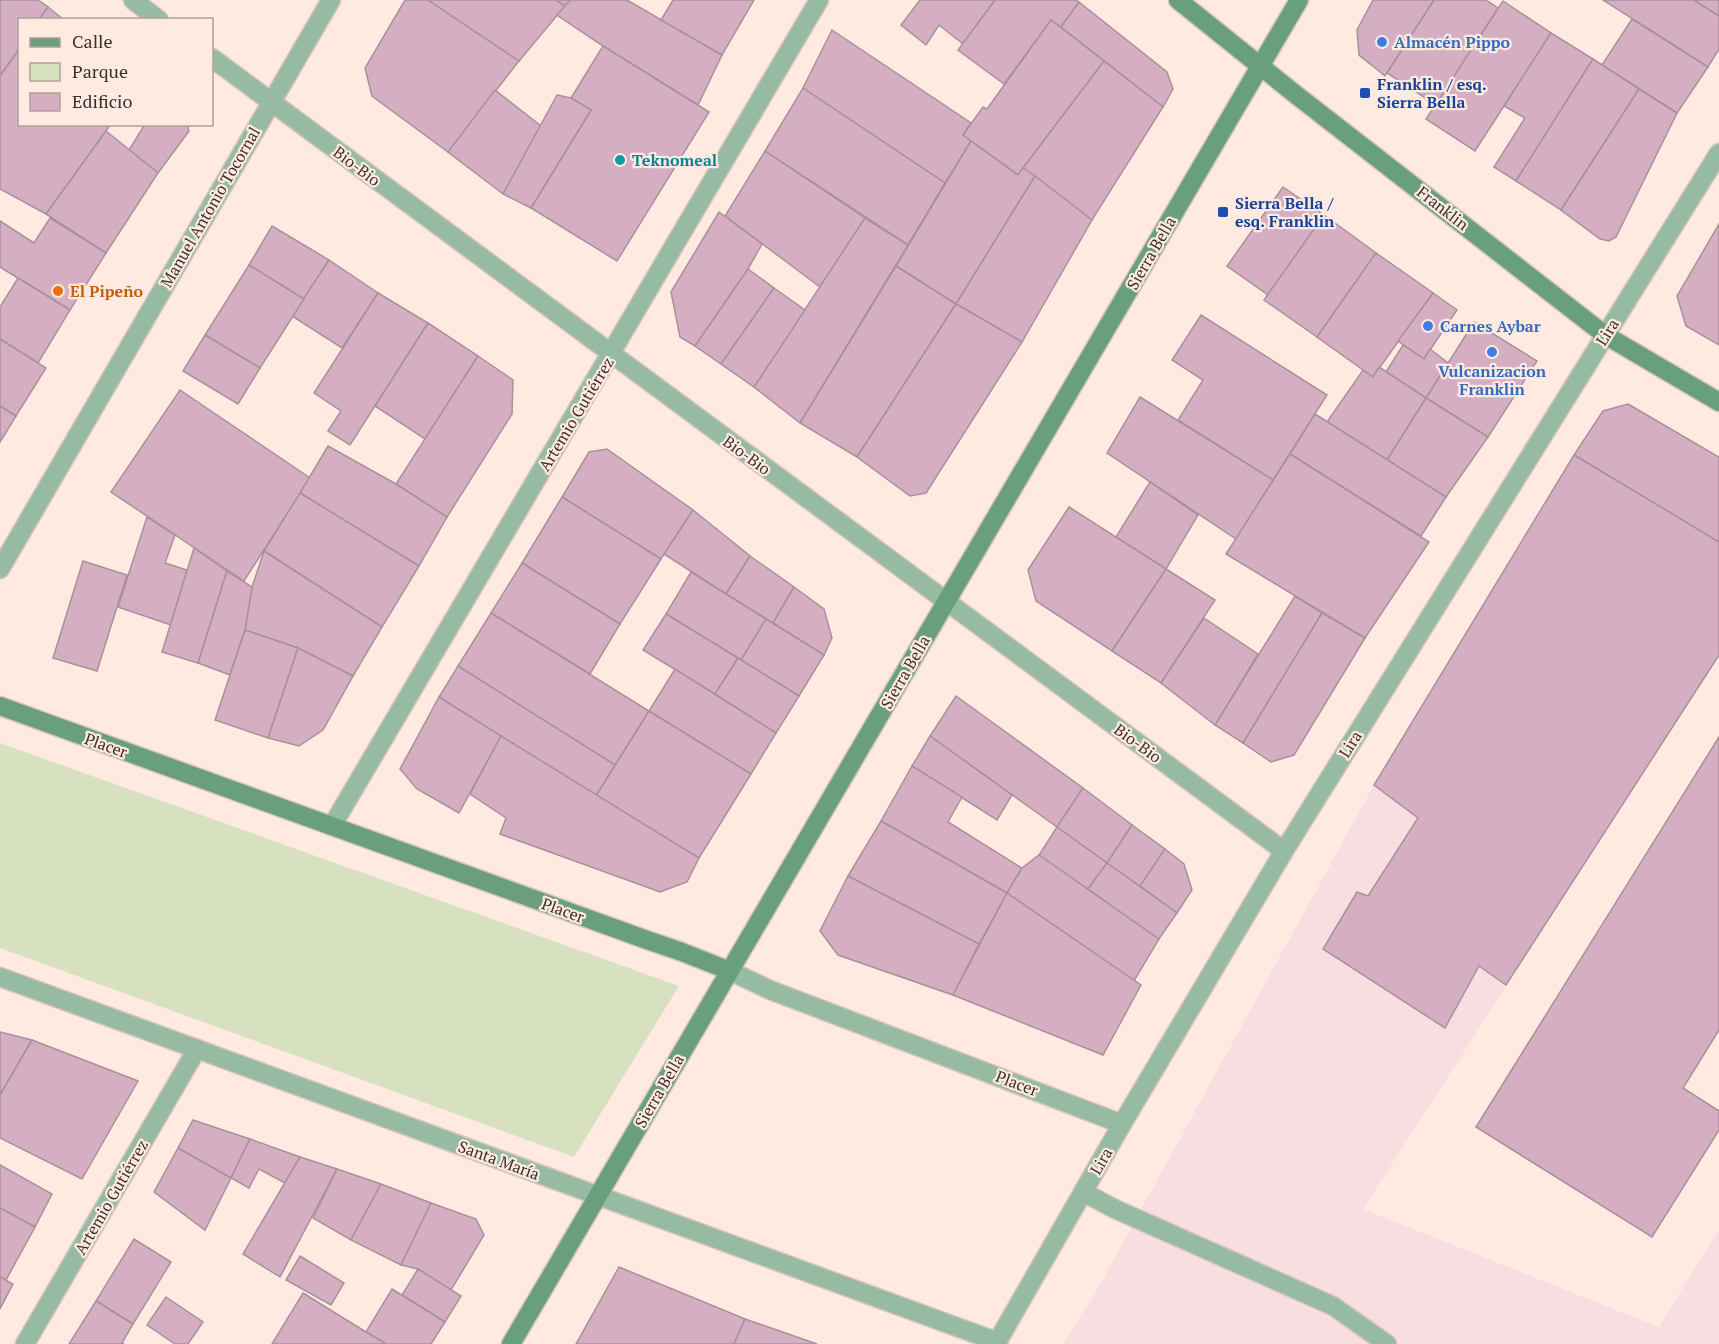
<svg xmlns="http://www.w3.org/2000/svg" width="1719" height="1344" font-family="'PT Serif',serif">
  <rect width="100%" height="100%" fill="#ffeae2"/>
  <path fill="#f8dde1" d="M1628,404L1719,457V655L1363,1209L1659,1327L1719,1229V1344H1063L1097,1290L1374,785L1574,455L1603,411Z"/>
  <path fill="#d7e1bf" d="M0,743L679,986L574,1157L0,948Z"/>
  <g fill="#d5aec1" stroke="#a8919c" stroke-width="1.5">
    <path d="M0,0H38L48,7L39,20H20V48L0,76Z"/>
    <path d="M405,0H428L519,61L448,152L372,96L365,68Z"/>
    <path d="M428,0H556L565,6L519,61Z"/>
    <path d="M556,0H570L565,6Z"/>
    <path d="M570,0H627L722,55L698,105L603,46L557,15Z"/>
    <path d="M673,0H754L722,55L661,20Z"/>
    <path d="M920,0H995L963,44L939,25L926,45L901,25Z"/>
    <path d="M995,0H1076L1079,2L1061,27L1051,20L1004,84L958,50Z"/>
    <path d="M1373,0H1434L1385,76L1359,55L1357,30Z"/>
    <path d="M1434,0H1486L1498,8L1436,105L1387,73Z"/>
    <path d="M1603,0H1694L1719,16V49L1708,67Z"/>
    <path d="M1694,0H1719V16Z"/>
    <path d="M1503,1L1551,33L1475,151L1426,119Z"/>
    <path d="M1079,2L1167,72L1173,89L1163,107L1061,27Z"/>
    <path d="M48,7L64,20H39Z"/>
    <path d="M1632,19L1708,67L1677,113L1602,65Z"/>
    <path d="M1051,20L1104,61L1018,175L963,135L983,107L987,109Z"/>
    <path d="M832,30L971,123L963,135L971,141L945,183L803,88Z"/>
    <path d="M1551,33L1593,59L1516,181L1494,167L1525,118L1504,106Z"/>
    <path d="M603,46L709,112L617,261L531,208L591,110L571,98Z"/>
    <path d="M20,48V124H111L46,214L0,189V76Z"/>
    <path d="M1593,59L1639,89L1561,210L1516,181Z"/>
    <path d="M1104,61L1163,107L1092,220L1023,168Z"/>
    <path d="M803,88L945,183L908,245L765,151Z"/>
    <path d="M1639,89L1677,113L1616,237L1609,241L1600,239L1561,210Z"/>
    <path d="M495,90L541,126L503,194L448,152Z"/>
    <path d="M557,95L571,98L591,110L531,208L503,194Z"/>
    <path d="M145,124H187L189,131L158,173L129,150Z"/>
    <path d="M106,131L158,173L106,253L46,214Z"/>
    <path d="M971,141L1018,175L1023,168L1035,176L956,304L896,266Z"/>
    <path d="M765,151L865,218L820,287L725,216Z"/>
    <path d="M1035,176L1092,220L1022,342L956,304Z"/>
    <path d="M1283,187L1324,215L1268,295L1227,266Z"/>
    <path d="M719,212L762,244L748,269L695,346L680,337L671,292Z"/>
    <path d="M1324,215L1376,253L1317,337L1264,300Z"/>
    <path d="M50,218L106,253L70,310L0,267V221L34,243Z"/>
    <path d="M865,218L908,245L800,423L754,387Z"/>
    <path d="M1719,224V345L1686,326L1677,296Z"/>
    <path d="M272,226L329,260L304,299L249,265Z"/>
    <path d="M1376,253L1433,293L1373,377L1317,337Z"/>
    <path d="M329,260L378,293L342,348L292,316Z"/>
    <path d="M249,265L304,299L260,368L205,335Z"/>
    <path d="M896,266L956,304L857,457L800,423Z"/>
    <path d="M748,269L774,288L721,364L695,346Z"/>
    <path d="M18,278L70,310L38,363L0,339V307Z"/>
    <path d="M774,288L805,310L754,387L721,364Z"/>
    <path d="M378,293L428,323L350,445L328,431L341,411L314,393Z"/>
    <path d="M1433,293L1457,310L1424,359L1398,341Z"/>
    <path d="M956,304L1022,342L926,493L910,496L857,457Z"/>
    <path d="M1201,315L1327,395L1273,480L1178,420L1203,380L1172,360Z"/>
    <path d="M1474,322L1537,361L1488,437L1426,398Z"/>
    <path d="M428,323L478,356L425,439L375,406Z"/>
    <path d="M205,335L260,368L238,404L183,371Z"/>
    <path d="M0,339L46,368L16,416L0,406Z"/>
    <path d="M1403,345L1424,359L1430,349L1448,363L1426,398L1386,372Z"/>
    <path d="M478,356L513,380L512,414L447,517L396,484Z"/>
    <path d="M1379,367L1426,398L1387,460L1327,422L1363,370L1373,377Z"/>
    <path d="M180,390L310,478L244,581L111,492Z"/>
    <path d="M1140,397L1273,480L1236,539L1107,453Z"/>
    <path d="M1426,398L1488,437L1446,497L1387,460Z"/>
    <path d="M1628,404L1719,457V542L1574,455L1603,411Z"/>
    <path d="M0,406L16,416L0,442Z"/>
    <path d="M1315,414L1446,497L1421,536L1290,454Z"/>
    <path d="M328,446L396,484L447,517L419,566L300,493Z"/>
    <path d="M607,449L693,510L661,559L562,497L589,452Z"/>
    <path d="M1290,454L1429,542L1365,638L1226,554Z"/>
    <path d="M1574,455L1719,542V655L1506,985L1479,966L1445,1028L1323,949L1357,892L1368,896L1418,818L1374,785Z"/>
    <path d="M1150,482L1198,515L1166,569L1116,537Z"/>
    <path d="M300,493L419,566L382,627L264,551Z"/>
    <path d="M562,497L661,559L620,624L522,563Z"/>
    <path d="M1069,507L1166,569L1112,651L1036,601L1028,570Z"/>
    <path d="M693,510L750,556L726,594L664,554Z"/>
    <path d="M147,517L175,535L165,563L187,570L171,625L118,607Z"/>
    <path d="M194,548L227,571L198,663L162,652Z"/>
    <path d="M264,551L382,627L353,676L298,648L245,630L252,587Z"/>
    <path d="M750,556L794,587L773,623L726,594Z"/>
    <path d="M83,561L127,575L97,671L53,658Z"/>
    <path d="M522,563L620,624L590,674L491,613Z"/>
    <path d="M1166,569L1215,600L1161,683L1112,651Z"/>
    <path d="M227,571L252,587L245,630L230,675L198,663Z"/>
    <path d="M691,572L766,619L741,660L666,614Z"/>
    <path d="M794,587L824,609L832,638L824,655L773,623Z"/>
    <path d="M1295,596L1322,613L1243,743L1215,725Z"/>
    <path d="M491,613L649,711L615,765L458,666Z"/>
    <path d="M1322,613L1365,638L1294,755L1271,762L1243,743Z"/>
    <path d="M666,614L738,658L715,694L643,650Z"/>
    <path d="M1204,618L1258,654L1215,725L1161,683Z"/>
    <path d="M766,619L824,655L799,696L741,660Z"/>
    <path d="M245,630L298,648L268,738L215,720Z"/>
    <path d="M298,648L353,676L323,730L299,746L268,738Z"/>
    <path d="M738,658L799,696L776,733L715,694Z"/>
    <path d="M458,666L615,765L596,796L439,697Z"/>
    <path d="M675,669L776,733L751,774L649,711Z"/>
    <path d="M956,696L1083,788L1057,827L930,736Z"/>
    <path d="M439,697L501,736L459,813L417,789L400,769Z"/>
    <path d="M649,711L751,774L699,858L596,796Z"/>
    <path d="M501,736L699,858L687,882L660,892L500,834L506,818L470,794Z"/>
    <path d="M930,736L1012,795L997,820L912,766Z"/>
    <path d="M1719,737V1030L1683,1088L1719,1111V1130L1652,1237L1476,1127Z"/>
    <path d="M912,766L962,797L948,822L1022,868L1007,893L881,821Z"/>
    <path d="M1083,788L1132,825L1107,863L1057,827Z"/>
    <path d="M881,821L1007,893L979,944L848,876Z"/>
    <path d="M1132,825L1165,849L1140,886L1107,863Z"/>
    <path d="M1057,827L1107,863L1088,889L1039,855Z"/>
    <path d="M1165,849L1184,864L1192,890L1177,913L1140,886Z"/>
    <path d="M1039,855L1159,939L1134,981L1007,893L1022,868Z"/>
    <path d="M1107,863L1177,913L1159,939L1088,889Z"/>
    <path d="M848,876L979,944L953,995L838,955L820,931Z"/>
    <path d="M1007,893L1141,985L1103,1055L953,995Z"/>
    <path d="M0,1032L32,1040L0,1095Z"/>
    <path d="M32,1040L138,1081L82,1179L0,1138V1095Z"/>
    <path d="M193,1120L250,1139L231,1178L178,1148Z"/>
    <path d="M250,1139L300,1157L285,1183L259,1169L249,1188L231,1178Z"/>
    <path d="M178,1148L231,1178L205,1230L154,1192Z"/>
    <path d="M300,1157L337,1169L280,1277L243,1254Z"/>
    <path d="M0,1165L52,1194L35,1227L0,1208Z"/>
    <path d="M337,1169L381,1184L351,1240L313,1218Z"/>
    <path d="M381,1184L431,1203L401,1265L351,1240Z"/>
    <path d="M431,1203L476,1219L484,1235L451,1290L418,1269L401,1265Z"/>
    <path d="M0,1208L35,1227L6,1280L0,1277Z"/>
    <path d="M134,1239L171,1262L133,1324L96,1301Z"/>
    <path d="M300,1256L344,1283L331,1305L286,1280Z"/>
    <path d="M619,1267L745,1319L734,1344H576Z"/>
    <path d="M418,1269L461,1296L445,1322L402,1295Z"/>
    <path d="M0,1277L13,1284L0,1309Z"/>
    <path d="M392,1289L445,1322L431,1344H386L366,1332Z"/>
    <path d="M303,1293L366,1332L386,1344H272Z"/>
    <path d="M166,1297L203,1322L188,1344H175L147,1325Z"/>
    <path d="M96,1301L133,1324L122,1343L124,1344H69Z"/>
    <path d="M745,1319L817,1344H734Z"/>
  </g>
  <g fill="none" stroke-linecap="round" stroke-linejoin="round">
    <g stroke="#d8c5be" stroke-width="21">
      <path id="lane" d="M1083,1192L1115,1209L1333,1306L1387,1344"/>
    </g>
    <g stroke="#d8c5be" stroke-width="21">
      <g id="street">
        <path d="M133,0L159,20"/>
        <path d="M212,58L1284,851"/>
        <path d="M0,569L331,0"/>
        <path d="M332,826L819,0"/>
        <path d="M730,971L770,990L1122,1124"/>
        <path d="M0,977L998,1342"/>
        <path d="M25,1344L197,1049"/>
        <path d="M996,1344L1122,1124L1284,851L1719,153"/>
      </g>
    </g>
    <g stroke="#d8c5be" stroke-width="21">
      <g id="secondary">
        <path d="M1178,0L1295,94L1605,335L1719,402"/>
        <path d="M0,706L647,940L682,952L730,971"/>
        <path d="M511,1344L1299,0"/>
      </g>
    </g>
    <use href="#lane" stroke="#97baa3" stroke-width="18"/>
    <use href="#street" stroke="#97baa3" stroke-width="18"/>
    <use href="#secondary" stroke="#699f7e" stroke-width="18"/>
  </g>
  <g fill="#3f7fe0" stroke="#ffeae2" stroke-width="2">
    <circle cx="1382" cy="42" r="6"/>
    <circle cx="1428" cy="326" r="6"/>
    <circle cx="1492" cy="352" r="6"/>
  </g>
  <g fill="#1a4fb4" stroke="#ffeae2" stroke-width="2">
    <rect x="1359" y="87" width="12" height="12" rx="3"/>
    <rect x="1217" y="206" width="12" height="12" rx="3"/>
  </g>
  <circle fill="#0f9aa8" stroke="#ffeae2" stroke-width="2" cx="620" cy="160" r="6"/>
  <circle fill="#e8710a" stroke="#ffeae2" stroke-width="2" cx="58" cy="291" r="6"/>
  <g text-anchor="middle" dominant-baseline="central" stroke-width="4.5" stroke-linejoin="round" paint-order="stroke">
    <g font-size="16" font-weight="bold" fill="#366cbe" stroke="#ffeae2" text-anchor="start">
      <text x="1394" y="42">Almacén Pippo</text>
      <text x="1440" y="326">Carnes Aybar</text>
      <text x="1492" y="371" text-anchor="middle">Vulcanizacion<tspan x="1492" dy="18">Franklin</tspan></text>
    </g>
    <g font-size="16" font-weight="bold" fill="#164399" stroke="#ffeae2" text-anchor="start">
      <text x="1377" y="84">Franklin / esq.<tspan x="1377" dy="18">Sierra Bella</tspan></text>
      <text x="1235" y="203">Sierra Bella /<tspan x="1235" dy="18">esq. Franklin</tspan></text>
    </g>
    <g font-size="16" font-weight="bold" fill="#0d838f" stroke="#ffeae2" text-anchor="start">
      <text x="632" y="160">Teknomeal</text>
    </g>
    <g font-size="16" fill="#3a302c" stroke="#ffeae2">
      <text transform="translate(357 166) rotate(37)">Bio-Bio</text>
      <text transform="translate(210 207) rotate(-60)">Manuel Antonio Tocornal</text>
      <text transform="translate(1443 208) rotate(38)">Franklin</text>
      <text transform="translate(1151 253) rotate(-60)">Sierra Bella</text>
      <text transform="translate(1607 332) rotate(-58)">Lira</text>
      <text transform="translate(576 414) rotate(-59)">Artemio Gutiérrez</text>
      <text transform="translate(747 455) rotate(36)">Bio-Bio</text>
      <text transform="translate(905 672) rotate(-60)">Sierra Bella</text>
      <text transform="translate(1138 743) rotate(36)">Bio-Bio</text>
      <text transform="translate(1350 744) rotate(-58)">Lira</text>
      <text transform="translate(106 745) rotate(20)">Placer</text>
      <text transform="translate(563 910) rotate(20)">Placer</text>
      <text transform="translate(1017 1083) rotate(21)">Placer</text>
      <text transform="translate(659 1091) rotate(-60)">Sierra Bella</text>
      <text transform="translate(499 1160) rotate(20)">Santa María</text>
      <text transform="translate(1101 1161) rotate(-60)">Lira</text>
      <text transform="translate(111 1197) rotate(-60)">Artemio Gutiérrez</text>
    </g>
    <g font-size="16" font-weight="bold" fill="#c56008" stroke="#ffeae2" text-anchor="start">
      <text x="70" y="291">El Pipeño</text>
    </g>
  </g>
  <rect x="18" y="18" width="195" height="108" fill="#ffeae2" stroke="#b0a099" stroke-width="1.5"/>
  <rect x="30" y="38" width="30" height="9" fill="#699f7e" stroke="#b0a099" stroke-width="1.5"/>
  <text x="72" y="48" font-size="18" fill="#3a302c">Calle</text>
  <rect x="30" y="63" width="30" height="18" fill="#d7e1bf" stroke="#b0a099" stroke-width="1.5"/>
  <text x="72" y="78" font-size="18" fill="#3a302c">Parque</text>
  <rect x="30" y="93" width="30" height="18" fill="#d5aec1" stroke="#b0a099" stroke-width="1.5"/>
  <text x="72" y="108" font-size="18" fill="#3a302c">Edificio</text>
</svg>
